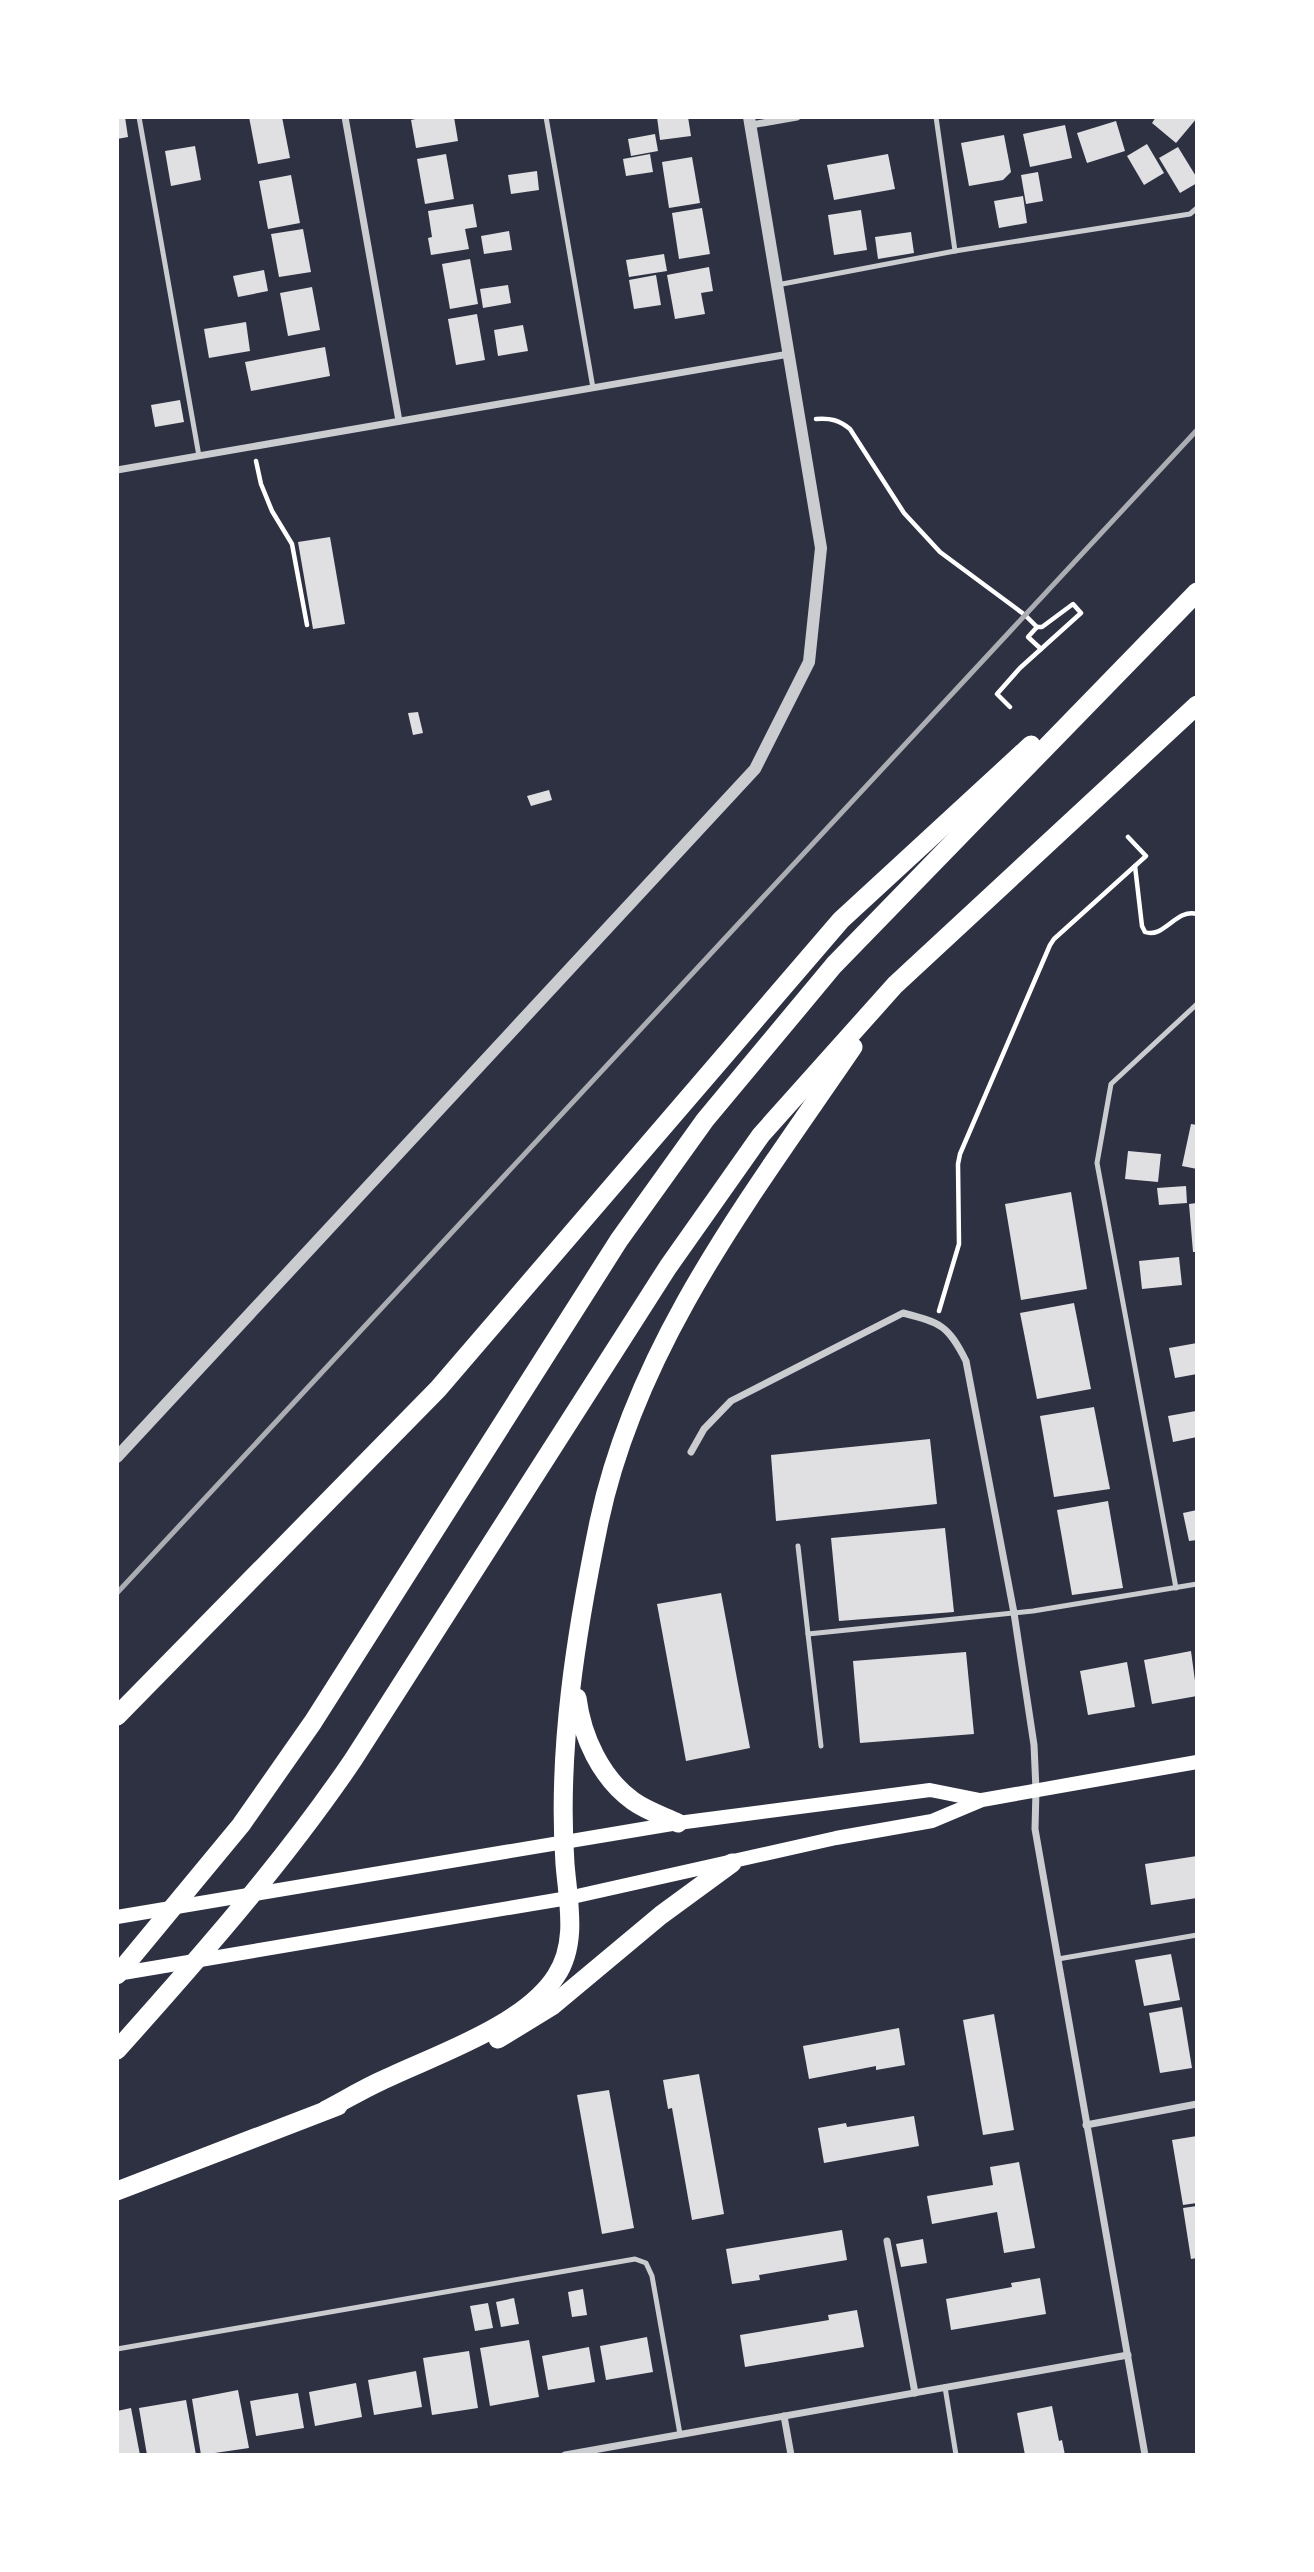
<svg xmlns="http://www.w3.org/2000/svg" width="1314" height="2572" font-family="'Archivo Narrow',sans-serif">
  <rect width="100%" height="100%" fill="#2d3142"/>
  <g fill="#e0e0e3">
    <path d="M117,117H125L128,137L117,139Z"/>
    <path d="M249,117H282L290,158L258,164Z"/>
    <path d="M454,117L458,141L416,148L411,120L424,117Z"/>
    <path d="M657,117H688L691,136L660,140Z"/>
    <path d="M1156,117H1197V118L1176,143L1152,123Z"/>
    <path d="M1116,121L1125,151L1087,163L1077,133Z"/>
    <path d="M1065,125L1072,158L1030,167L1023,134Z"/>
    <path d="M655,134L658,151L631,156L628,139Z"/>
    <path d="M1004,135L1011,172L1003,180L969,186L961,143Z"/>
    <path d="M1147,144L1164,173L1144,185L1127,156Z"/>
    <path d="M195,146L201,180L171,186L165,151Z"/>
    <path d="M1178,147L1197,178V183L1180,193L1159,158Z"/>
    <path d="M446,154L454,199L425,204L417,159Z"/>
    <path d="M650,154L653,172L626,176L623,159Z"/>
    <path d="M888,154L895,189L834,200L827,165Z"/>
    <path d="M692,157L700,203L669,208L662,162Z"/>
    <path d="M537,171L539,190L511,194L508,175Z"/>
    <path d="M1038,172L1043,201L1026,204L1021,175Z"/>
    <path d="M291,175L300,223L268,229L259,181Z"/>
    <path d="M1023,196L1027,223L999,228L994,201Z"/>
    <path d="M473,204L477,227L465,229L469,249L431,255L428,238L432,237L428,211Z"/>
    <path d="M702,208L710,254L679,259L672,213Z"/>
    <path d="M861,210L867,250L834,255L828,215Z"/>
    <path d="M303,229L311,272L279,277L271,234Z"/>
    <path d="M509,231L512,250L484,254L481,236Z"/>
    <path d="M911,232L914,253L878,259L875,237Z"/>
    <path d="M664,254L667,271L629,277L626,260Z"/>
    <path d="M470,259L478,304L450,309L442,264Z"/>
    <path d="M709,267L713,291L701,293L705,314L675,319L667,275Z"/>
    <path d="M264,270L268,291L238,297L233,276Z"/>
    <path d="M656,275L661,305L634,309L629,280Z"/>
    <path d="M508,285L511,303L483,308L480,289Z"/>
    <path d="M312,287L320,330L288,336L280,293Z"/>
    <path d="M477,314L485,360L456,365L448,319Z"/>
    <path d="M246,322L250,351L209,358L204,329Z"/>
    <path d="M523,325L528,351L498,356L494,330Z"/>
    <path d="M325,347L330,376L251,391L245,362Z"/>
    <path d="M180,400L184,422L155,427L151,405Z"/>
    <path d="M330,537L345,624L313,629L298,542Z"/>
    <path d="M418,712L423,733L413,735L408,713Z"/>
    <path d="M549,790L552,800L531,806L527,796Z"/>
    <path d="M1191,1124L1197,1125V1169L1182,1166Z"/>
    <path d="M1128,1151L1161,1154L1158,1182L1125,1179Z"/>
    <path d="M1186,1186L1187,1203L1159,1205L1157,1188Z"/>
    <path d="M1071,1192L1087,1289L1021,1300L1005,1204Z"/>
    <path d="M1197,1203V1252H1193L1189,1204Z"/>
    <path d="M1179,1257L1182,1285L1142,1289L1139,1261Z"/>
    <path d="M1074,1303L1091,1389L1037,1399L1020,1313Z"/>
    <path d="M1197,1343V1374L1175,1378L1169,1348Z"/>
    <path d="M1094,1407L1110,1489L1054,1497L1040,1416Z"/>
    <path d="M1196,1411L1197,1437L1173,1442L1168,1416Z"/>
    <path d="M930,1439L937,1504L776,1521L771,1455Z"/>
    <path d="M1108,1501L1123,1588L1072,1595L1057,1510Z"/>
    <path d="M1197,1510V1540L1189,1541L1183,1513Z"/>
    <path d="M945,1528L954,1612L839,1621L831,1538Z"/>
    <path d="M721,1593L750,1748L686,1761L657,1604Z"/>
    <path d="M1191,1651L1197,1696L1152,1704L1144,1660Z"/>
    <path d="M966,1652L974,1734L860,1743L853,1661Z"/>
    <path d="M1127,1662L1135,1707L1088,1715L1080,1671Z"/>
    <path d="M1197,1856V1898L1151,1905L1145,1864Z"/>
    <path d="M1171,1954L1180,2000L1144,2006L1135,1960Z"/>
    <path d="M1182,2007L1192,2068L1160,2073L1149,2013Z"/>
    <path d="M994,2014L1014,2130L983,2135L963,2020Z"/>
    <path d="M899,2028L905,2065L876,2070V2066L809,2079L803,2046Z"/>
    <path d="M699,2074L724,2214L692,2220L672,2108L668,2109L663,2080Z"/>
    <path d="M609,2090L634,2228L602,2234L577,2095Z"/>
    <path d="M914,2116L919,2146L824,2163L818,2128L846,2123L847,2127Z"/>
    <path d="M1197,2136V2203L1183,2205L1172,2140Z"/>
    <path d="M1019,2162L1035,2248L1004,2253L997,2212L932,2224L927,2196L993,2185L990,2167Z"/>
    <path d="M1197,2206V2258L1191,2259L1183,2208Z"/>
    <path d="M842,2230L847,2260L759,2275L760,2280L732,2284L726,2249Z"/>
    <path d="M923,2239L927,2263L901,2267L896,2244Z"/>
    <path d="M1040,2278L1046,2314L951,2330L946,2299L1012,2287L1011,2283Z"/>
    <path d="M583,2289L587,2315L572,2317L568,2292Z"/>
    <path d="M514,2298L519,2324L501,2327L496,2302Z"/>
    <path d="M488,2303L493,2328L475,2331L470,2306Z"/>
    <path d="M857,2310L864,2347L745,2367L740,2335L829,2320L828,2315Z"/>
    <path d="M647,2337L653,2372L606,2380L600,2346Z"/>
    <path d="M529,2340L539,2397L490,2406L480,2348Z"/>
    <path d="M589,2347L595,2382L548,2390L542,2356Z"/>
    <path d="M469,2351L478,2408L432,2415L423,2358Z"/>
    <path d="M416,2371L422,2407L374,2415L368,2380Z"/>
    <path d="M356,2383L362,2417L315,2426L309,2392Z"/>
    <path d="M238,2390L249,2448L201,2455L192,2399Z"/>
    <path d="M298,2393L304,2428L256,2436L250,2401Z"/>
    <path d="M186,2400L196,2455H147L139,2408Z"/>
    <path d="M1052,2406L1059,2441L1062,2440L1065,2455H1025L1017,2413Z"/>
    <path d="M131,2408L140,2455H117V2411Z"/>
  </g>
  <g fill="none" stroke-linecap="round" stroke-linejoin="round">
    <g stroke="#fff" stroke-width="4.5">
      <path d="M816,419C831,418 839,420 850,429L904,513L940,552L1025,615L1037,627H1042L1073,604L1081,613L1020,668L997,694L1010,707"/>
      <path d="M256,461L261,484L272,511L292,544L307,625"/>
      <path d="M1037,627L1028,637L1041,649"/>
      <path d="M1135,866L1142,926L1145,932C1164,939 1176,908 1197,914"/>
      <path d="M939,1311L959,1244L958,1164L960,1154L1050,945L1054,939L1146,856L1128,837"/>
    </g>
    <g stroke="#caccd0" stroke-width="5">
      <path d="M139,117L199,456"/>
      <path d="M546,117L593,388"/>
      <path d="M936,117L955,251"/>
      <path d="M777,285L955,251L1190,214L1197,208"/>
      <path d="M798,1546L808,1634"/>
      <path d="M1176,1588L1097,1163L1111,1084L1197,1004"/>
      <path d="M821,1746L808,1634L1033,1611L1197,1584"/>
      <path d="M1058,1959L1197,1935"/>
      <path d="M117,2349L635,2259L646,2263L652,2276L680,2434"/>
      <path d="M945,2387L956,2455"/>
    </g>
    <g stroke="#caccd0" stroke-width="7">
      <path d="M345,117L399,421"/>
      <path d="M751,125L797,117"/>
      <path d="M117,470L789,354"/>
      <path d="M691,1452L704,1429L731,1401L903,1313C941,1323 948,1325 966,1361L1014,1613L1034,1745L1036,1790L1035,1829L1145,2455"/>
      <path d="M1086,2125L1197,2104"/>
      <path d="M887,2241L915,2393"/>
      <path d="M784,2416L791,2455"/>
      <path d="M565,2455L1128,2355"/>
    </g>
    <path stroke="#caccd0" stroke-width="12" d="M117,1457L755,769L809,662L821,548L749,117"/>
    <g stroke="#fff" stroke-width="14">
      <path d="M117,1917L678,1823L930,1790L980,1800"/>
      <path d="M117,1974L568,1898L836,1838L932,1821L982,1800L1197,1762"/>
    </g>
    <g stroke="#fff" stroke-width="19">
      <path d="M577,1698C582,1737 601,1778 633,1801C647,1811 663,1816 678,1823"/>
      <path d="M117,1716L438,1389L841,920L1031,745"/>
      <path d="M117,1975L241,1825L313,1722L619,1240L705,1120L834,965L1197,592"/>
      <path d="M498,2039L552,2006L661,1915L732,1863"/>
      <path d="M117,2050C201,1956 283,1863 353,1760L668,1267L761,1135L895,985L1197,705"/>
      <path d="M326,2110C345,2100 363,2089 383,2080C435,2055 524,2026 556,1976C578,1943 568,1901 565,1864C557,1751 576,1633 599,1522C637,1343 752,1195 853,1047"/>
      <path d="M117,2191L338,2106"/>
    </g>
    <path stroke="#abadb3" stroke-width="5" d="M117,1593L1197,430"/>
  </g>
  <rect width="1314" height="2572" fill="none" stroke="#ffffff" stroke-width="238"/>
</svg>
